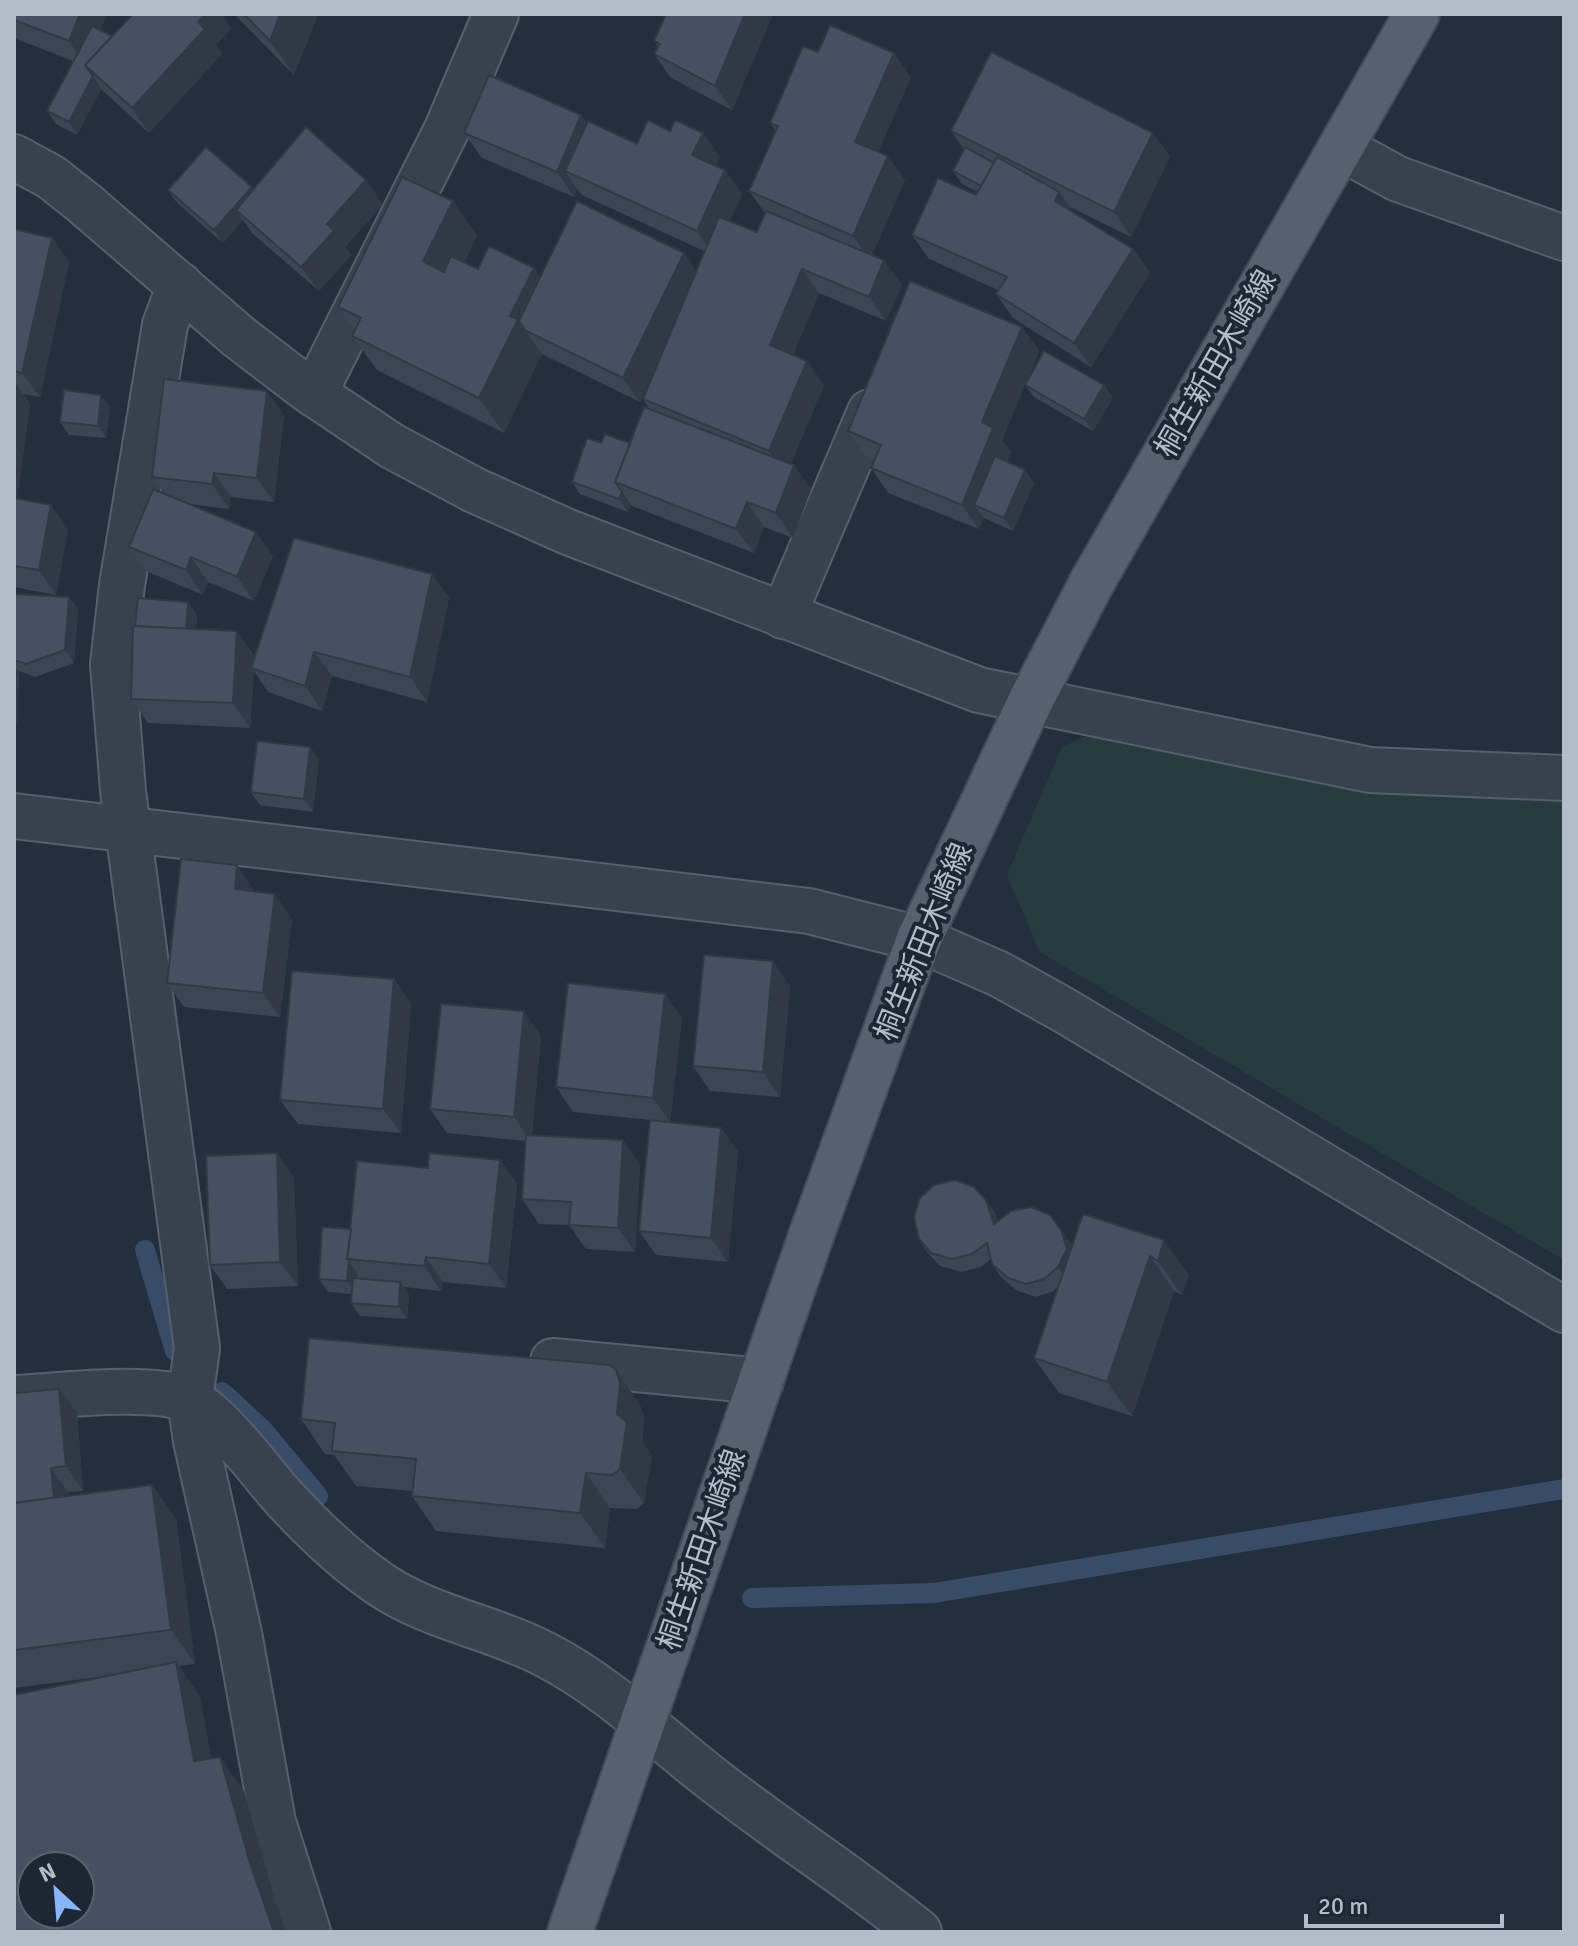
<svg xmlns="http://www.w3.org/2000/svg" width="1578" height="1946" font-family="Signika,'Noto Sans JP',sans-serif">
  <rect width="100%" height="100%" fill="#242f3e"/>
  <path fill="#263c3f" d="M1088,735L1217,761L1564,787V1260L1040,952L1007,875L1062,747Z"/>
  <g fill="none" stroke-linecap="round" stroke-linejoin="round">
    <g stroke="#394c67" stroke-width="20">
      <path d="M145,1250L175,1351"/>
      <path d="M222,1392L262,1429L318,1496"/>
      <path d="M752,1598L934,1593L1564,1489"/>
    </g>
    <g stroke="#565f6c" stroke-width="48">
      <g id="minor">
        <path d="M1341,148L1398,179L1564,238"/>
        <path d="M14,157L51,177L84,203L239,337L307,389L392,446L474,490L568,532L979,690L1370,770L1564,778"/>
        <path d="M180,285L165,325L122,585L113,664L123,791L197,1348L190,1400L196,1441L239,1633L273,1822L308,1932"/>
        <path d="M314,394L447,129L496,14"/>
        <path d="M783,616L870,412"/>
        <path d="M14,816L809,911L919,939L999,974L1062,1009L1564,1310"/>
        <path d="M553,1361L761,1381"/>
        <path d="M14,1398C57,1396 152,1384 189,1400C215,1411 258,1467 277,1490C308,1525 341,1557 380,1584C430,1618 493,1627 546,1655C605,1685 654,1733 706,1774C775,1829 850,1876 919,1932"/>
      </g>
    </g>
    <g stroke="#414a57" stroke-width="48">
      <path id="major" d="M570,1932L811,1236L919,939L1030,702L1091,584L1417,14"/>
    </g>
    <use href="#minor" stroke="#38414e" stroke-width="44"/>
    <use href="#major" stroke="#56606e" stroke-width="44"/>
  </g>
  <g fill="#3b4654">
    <path d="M14,14L101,30L112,36L133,14H221L231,29L216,45L222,54L149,133L101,89L77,135L56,124L47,111L73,61L14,38Z"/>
    <path d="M234,14H318L294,75Z"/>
    <path d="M666,14H773L732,110L671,78L654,54L658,47L654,41Z"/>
    <path d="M818,52L911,77L878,152L905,180L872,255L902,285L886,321L819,293L793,355L824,385L791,463L811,489L793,538L764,527L754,553L632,506L631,505L628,512L580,494L572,482L601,443H630L650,410L643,399L652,377L640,402L542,354L504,433L377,370L352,336L355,331L338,307L453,201L477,236L464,262L478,269L534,268L540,277L696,271L704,251L582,195L577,189L574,197L482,158L464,133L587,123L637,144L720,157L716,166L725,170L742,194L730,221L757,232L765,213L749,191L776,131L770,123Z"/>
    <path d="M951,131L1153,133L1170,157L1131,237L1068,206L1073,213L1133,249L1150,273L1091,367L1013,318L996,294L998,290L929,259L912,235L976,195L978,192L962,184L953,171L964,149Z"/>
    <path d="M252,187L253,189L383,204L345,247L351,255L319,291L253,234L243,220L223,243L177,203L168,190Z"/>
    <path d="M14,229L52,238L69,262L40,397L23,394L30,404L17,499L68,529L56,595L14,587Z"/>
    <path d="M1022,327L1039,351L1027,381L1104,385L1113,398L1093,431L1034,397L1025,385L1002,440L1011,452L1007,461L1025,470L1034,483L1013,531L984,518L979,529L888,493L871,468L875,460L865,456L848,431Z"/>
    <path d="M101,395L110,408L106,438L69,435L60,422Z"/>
    <path d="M284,415L274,502L231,497L229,509L189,504L273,556L254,601L208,582L203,595L146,571L129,547L164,493L152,477Z"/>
    <path d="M432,574L449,598L427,702L332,676L322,711L268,692L254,671L250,728L148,723L131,699L135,626L188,602L197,615L196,629L237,631L254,656V659Z"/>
    <path d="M14,594L69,597L78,609L74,663L35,677L17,670L19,674L17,723H14Z"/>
    <path d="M319,759L313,812L260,805L251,792Z"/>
    <path d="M254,890V892L292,919L280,1017L184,1007L167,983Z"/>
    <path d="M394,979L411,1004L401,1133L298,1124L280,1100Z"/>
    <path d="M790,986L780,1097L710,1091L693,1066Z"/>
    <path d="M665,994L682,1018L670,1122L721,1128L738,1152L728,1262L656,1255L639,1231L650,1120L573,1112L556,1087Z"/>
    <path d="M541,1036L532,1135L623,1140L640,1165L635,1252L586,1249L569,1225L539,1224L522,1199L525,1141L447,1133L430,1109Z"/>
    <path d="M277,1153L294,1178L298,1286L227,1289L210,1265Z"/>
    <path d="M500,1160L517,1184L506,1288L443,1282L441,1291L404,1287L409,1295L407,1319L360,1316L351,1303L352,1294L328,1292L319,1279L351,1229L428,1168Z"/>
    <path d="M986,1200L995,1213L998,1221L1070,1242L1072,1248L1083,1214L1189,1275L1182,1295L1174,1291L1132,1416L1059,1393L1034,1358L1058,1287L1052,1292L1035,1297L1016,1290L1001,1277L992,1264L991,1259L981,1267L961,1272L940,1266L927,1252L919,1239Z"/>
    <path d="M616,1370L640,1405L644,1417L642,1442L652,1456L644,1503L637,1509L610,1508L605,1548L436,1531L412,1496L413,1491L356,1486L334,1455L325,1454L301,1419Z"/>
    <path d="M59,1389L77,1413L83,1491L68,1492L69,1496L152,1485L176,1519L195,1664L179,1666L200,1697L211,1758L244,1791L274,1897L286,1932H14L114,1675L14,1688V1393Z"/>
  </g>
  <g fill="#303945">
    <path d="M80,14H107L86,66L69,41Z"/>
    <path d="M205,14H221L231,29L216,45L222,54L149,133L132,108L198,22Z"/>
    <path d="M280,14H318L294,75L270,41Z"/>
    <path d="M745,14H773L732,110L715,86Z"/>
    <path d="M894,53L911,77L872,166L855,142Z"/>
    <path d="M93,76L101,89L77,135L69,122Z"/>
    <path d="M581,115L598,139L565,171L577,189L574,197L557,172Z"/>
    <path d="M703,133L720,157L710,179L692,155Z"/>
    <path d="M1153,133L1170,157L1131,237L1114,212Z"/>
    <path d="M888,156L905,180L870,260L853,236Z"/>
    <path d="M725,170L742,194L714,256L697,231Z"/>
    <path d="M366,180L383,204L345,247L351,255L319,291L301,267L327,224Z"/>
    <path d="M252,187L261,200L236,210L243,220L223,243L214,230Z"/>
    <path d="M1059,192L1076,216L1055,201Z"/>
    <path d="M453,201L477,236L448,296L423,261Z"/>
    <path d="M52,238L69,262L40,397L22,373Z"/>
    <path d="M1133,249L1150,273L1091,367L1074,343Z"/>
    <path d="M684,253L701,277L640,402L623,378Z"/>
    <path d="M884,260L902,285L886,321L869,297Z"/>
    <path d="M534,268L558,302L526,331L542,354L504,433L479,398L510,316Z"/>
    <path d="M802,269L819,293L787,369L770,345Z"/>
    <path d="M1022,327L1039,351L1002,440L1011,452L987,510L974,505L984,518L979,529L962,505L982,422Z"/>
    <path d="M807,361L824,385L786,475L769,451Z"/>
    <path d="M14,381L30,404L16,505L14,502Z"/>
    <path d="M1104,385L1113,398L1093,431L1084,419Z"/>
    <path d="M267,391L284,415L274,502L257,478Z"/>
    <path d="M101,395L110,408L106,438L98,426Z"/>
    <path d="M794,465L811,489L793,538L776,513Z"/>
    <path d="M1025,470L1034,483L1013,531L1004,518Z"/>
    <path d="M214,473L231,497L229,509L212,484Z"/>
    <path d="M622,492L631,505L628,512L619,499Z"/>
    <path d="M747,502L764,527L754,553L736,529Z"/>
    <path d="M51,505L68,529L56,595L39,570Z"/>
    <path d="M256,532L273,556L254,601L237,577Z"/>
    <path d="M191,557L208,582L203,595L186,570Z"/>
    <path d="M432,574L449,598L427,702L410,677Z"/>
    <path d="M69,597L78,609L74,663L65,650Z"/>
    <path d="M188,602L197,615L195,646L186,633Z"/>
    <path d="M237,631L254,656V669L251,668L254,671L250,728L233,703Z"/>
    <path d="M314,652L332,676L322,711L305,686Z"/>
    <path d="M14,666L19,674L17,723L14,719Z"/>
    <path d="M310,747L319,759L313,812L304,799Z"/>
    <path d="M237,865L254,890L252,914L235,889Z"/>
    <path d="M275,894L292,919L280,1017L263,993Z"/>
    <path d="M773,961L790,986L780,1097L763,1072Z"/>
    <path d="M394,979L411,1004L401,1133L383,1109Z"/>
    <path d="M665,994L682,1018L670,1122L653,1098Z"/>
    <path d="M524,1011L541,1036L531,1142L514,1117Z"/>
    <path d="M721,1128L738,1152L728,1262L711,1238Z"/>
    <path d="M623,1140L640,1165L635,1252L618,1228Z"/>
    <path d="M277,1153L294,1178L298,1286L280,1262Z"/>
    <path d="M500,1160L517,1184L506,1288L489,1264Z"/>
    <path d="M986,1200L995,1213L1003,1237L994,1224Z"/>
    <path d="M1061,1230L1070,1242L1076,1261L1067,1280L1058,1267Z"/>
    <path d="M1164,1240L1189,1275L1182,1295L1158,1261Z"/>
    <path d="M1150,1256L1174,1291L1132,1416L1107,1382Z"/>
    <path d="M426,1257L443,1282L441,1291L424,1266Z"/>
    <path d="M348,1261L357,1273L356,1294L347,1281Z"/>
    <path d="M400,1282L409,1295L407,1319L399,1307Z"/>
    <path d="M616,1370L640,1405L644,1417L642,1442L652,1456L644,1503L620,1469L617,1414Z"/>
    <path d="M59,1389L77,1413L83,1491L66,1466Z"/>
    <path d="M51,1468L68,1492L71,1524L54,1500Z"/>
    <path d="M586,1473L610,1508L605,1548L580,1513Z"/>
    <path d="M152,1485L176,1519L195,1664L171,1630Z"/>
    <path d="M176,1662L200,1697L218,1795L194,1761Z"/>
    <path d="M220,1757L244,1791L274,1897L286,1932H274L250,1863Z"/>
  </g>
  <g fill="#455162" stroke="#303945" stroke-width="2" fill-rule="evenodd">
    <path d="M14,14H80L69,41L14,20Z"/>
    <path d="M133,14H205L198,22L205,29L132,108L85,65Z"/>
    <path d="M244,14H280L270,41Z"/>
    <path d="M666,14H745L715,86L654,54L660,44L654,41Z"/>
    <path d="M830,25L894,53L855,142L888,156L853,236L749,191L778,126L770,123L803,46L818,52Z"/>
    <path d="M92,26L112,36L85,65L93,76L69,122L47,111Z"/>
    <path d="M991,52L1153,133L1114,212L951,131Z"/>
    <path d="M489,75L581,115L557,172L464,133Z"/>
    <path d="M648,120L670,131L675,120L703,133L692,155L725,170L697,231L565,171L588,121L637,144Z"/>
    <path d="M306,127L366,180L327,224L334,231L301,267L236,210Z"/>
    <path d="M206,147L252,187L214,230L168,190Z"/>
    <path d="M965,147L994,163L981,186L953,171Z"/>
    <path d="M997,157L1059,192L1055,201L1133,249L1074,343L996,294L1007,277L912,235L938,178L976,195Z"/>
    <path d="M402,177L453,201L423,261L444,272L451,256L478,269L489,246L534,268L510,316L518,319L479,398L352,336L361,318L338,307Z"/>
    <path d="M577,201L684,253L623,378L526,331L519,321Z"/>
    <path d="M766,211L884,260L869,297L802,269L770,345L807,361L769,451L643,399L719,217L757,232Z"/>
    <path d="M14,229L52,238L22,373L14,371Z"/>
    <path d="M910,281L1022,327L982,422L993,428L962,505L871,468L881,445L848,431Z"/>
    <path d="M1044,351L1104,385L1084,419L1025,385Z"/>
    <path d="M164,379L267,391L257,478L214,473L212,484L152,477Z"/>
    <path d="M64,390L101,395L98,426L60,422Z"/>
    <path d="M644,407L794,465L776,513L747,502L736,529L615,482Z"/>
    <path d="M605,434L630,443L615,482L622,492L619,499L572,482L587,438L601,443Z"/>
    <path d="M995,456L1025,470L1004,518L974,505Z"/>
    <path d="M153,489L256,532L237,577L191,557L186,570L129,547Z"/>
    <path d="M14,498L51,505L39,570L14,566Z"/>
    <path d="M294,538L432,574L410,677L314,652L305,686L251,668Z"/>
    <path d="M14,594L69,597L65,650L26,664L14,660Z"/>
    <path d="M138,598L188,602L186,629L135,626Z"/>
    <path d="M133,626L237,631L233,703L131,699Z"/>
    <path d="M257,741L310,747L304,799L251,792Z"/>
    <path d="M181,859L237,865L235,889L275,894L263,993L167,983Z"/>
    <path d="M704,955L773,961L763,1072L693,1066Z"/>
    <path d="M292,971L394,979L383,1109L280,1100Z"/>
    <path d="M568,983L665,994L653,1098L556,1087Z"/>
    <path d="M441,1004L524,1011L514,1117L430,1109Z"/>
    <path d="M650,1120L721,1128L711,1238L639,1231Z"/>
    <path d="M526,1135L623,1140L618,1228L569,1225L571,1202L522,1199Z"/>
    <path d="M277,1153L280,1262L210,1265L206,1156Z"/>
    <path d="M429,1153L500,1160L489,1264L426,1257L424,1266L347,1259L357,1161L428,1168Z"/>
    <path d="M955,1180L974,1187L986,1200L994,1224L1011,1211L1031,1207L1050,1215L1061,1230L1067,1249L1058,1267L1044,1279L1026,1284L1008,1278L992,1264L987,1243L972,1254L952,1259L931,1253L919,1239L914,1217L920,1198L934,1185Z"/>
    <path d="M1083,1214L1164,1240L1158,1261L1150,1256L1107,1382L1034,1358Z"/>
    <path d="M322,1227L351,1229L347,1259H349L347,1281L319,1279Z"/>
    <path d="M353,1278L400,1282L399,1307L351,1303Z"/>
    <path d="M309,1338L610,1365L616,1370L620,1383L617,1414L627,1422L620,1469L612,1475L586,1473L580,1513L412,1496L416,1459L332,1451L335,1423L301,1419Z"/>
    <path d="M59,1389L66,1466L51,1468L54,1498L14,1503V1393Z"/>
    <path d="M152,1485L171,1630L14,1650V1503Z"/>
    <path d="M176,1662L194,1761L220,1757L250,1863L274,1932H14V1695ZM32,1866H80V1914H32Z"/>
  </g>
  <g text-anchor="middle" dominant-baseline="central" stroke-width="8" stroke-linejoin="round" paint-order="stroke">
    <g font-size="30" fill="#b4bcc9" stroke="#1d2633">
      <text transform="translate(1216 364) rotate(-60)">桐生新田木崎線</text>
      <text transform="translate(924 942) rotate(-68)">桐生新田木崎線</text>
      <text transform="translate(702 1550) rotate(-71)">桐生新田木崎線</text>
    </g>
  </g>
  <rect width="1578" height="1946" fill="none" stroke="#b4bcc9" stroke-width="32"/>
  <g transform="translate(56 1890) rotate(334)"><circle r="38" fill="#1d2633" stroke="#59626f" stroke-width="2"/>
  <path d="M0-6L14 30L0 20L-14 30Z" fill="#8ab4f8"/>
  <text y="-12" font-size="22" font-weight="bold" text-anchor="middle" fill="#b4bcc9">N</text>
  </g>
  <path d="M1306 1914v12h196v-12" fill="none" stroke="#b4bcc9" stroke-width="4"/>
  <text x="1318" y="1914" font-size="24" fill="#b4bcc9" stroke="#1d2633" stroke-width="6" paint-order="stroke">20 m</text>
</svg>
